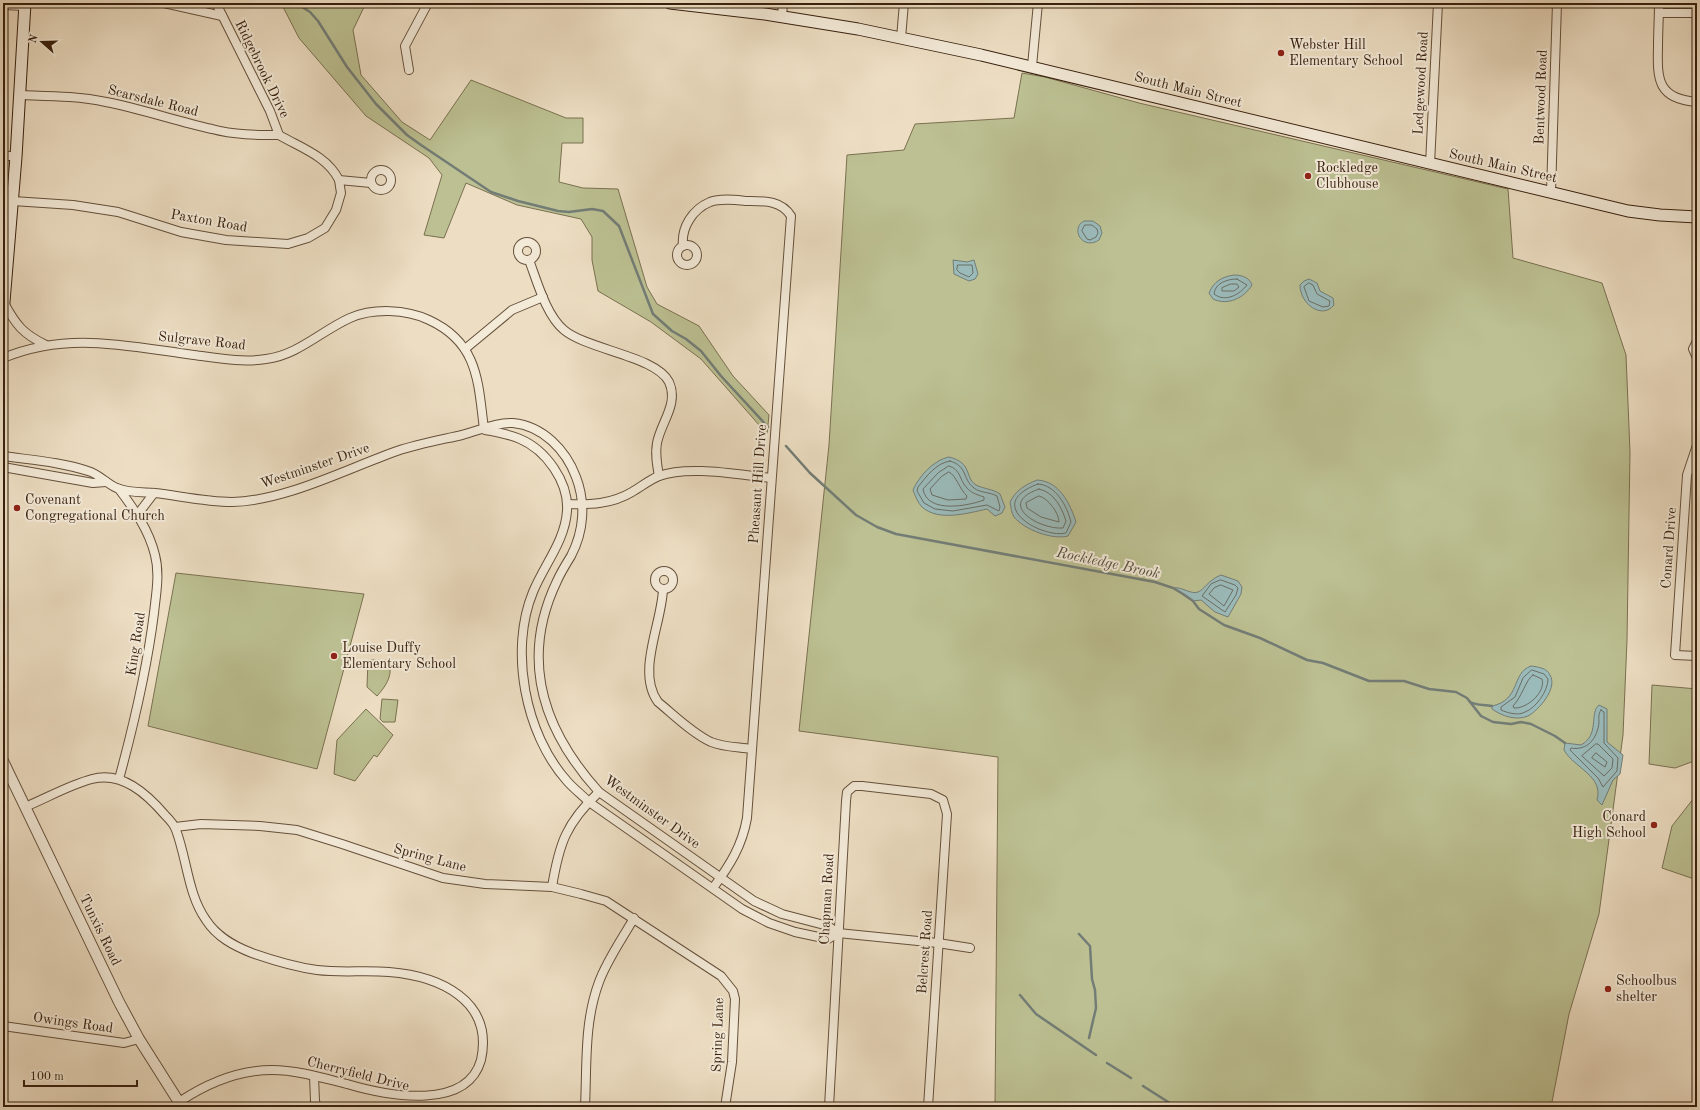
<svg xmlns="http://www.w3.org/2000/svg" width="1700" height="1110" font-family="'Old Standard TT',serif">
  <rect width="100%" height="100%" fill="#eddec3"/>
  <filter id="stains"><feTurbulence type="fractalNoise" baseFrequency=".005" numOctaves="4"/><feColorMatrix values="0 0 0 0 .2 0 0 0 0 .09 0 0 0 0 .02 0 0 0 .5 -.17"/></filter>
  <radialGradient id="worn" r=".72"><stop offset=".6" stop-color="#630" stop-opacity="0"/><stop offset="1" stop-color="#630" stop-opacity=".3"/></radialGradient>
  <g fill="#bcc092" stroke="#7a7050">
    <path d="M281,3H366L353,30L361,75L402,122L430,140L471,80L566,118H583V143H562L559,182L583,188L618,189L647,287L657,304L699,326L733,376L769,415L767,434L701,359L651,322L598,291L592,260V237L581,219L517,205L466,183L444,238L424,235L442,175L429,158L366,116L299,38Z"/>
    <path d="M1022,73L1045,77L1139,103L1508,189L1513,258L1602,283L1626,355L1630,452L1627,640L1623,735L1599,914L1569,1014L1551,1107H995L998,757L799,731L829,445L847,155L904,150L915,124L1014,118Z"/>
    <path d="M176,573L364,594L317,769L148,726Z"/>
    <path d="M368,660H387C395,673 386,686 377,696L367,687Z"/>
    <path d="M1652,685L1697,689V760L1675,768L1649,764Z"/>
    <path d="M382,699L398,700L395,722H383L380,719Z"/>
    <path d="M366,709L393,735L377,757L374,755L355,781L334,774L337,740Z"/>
    <path d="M1697,794V880L1662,868L1672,826Z"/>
  </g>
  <g fill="#9bbbbb" stroke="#737d76">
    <path d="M1084,221H1093L1100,226L1102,233L1099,240C1082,251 1070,228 1084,221Z"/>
    <path d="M953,260L967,262L974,260L978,274L975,279L969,281L954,274Z"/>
    <path d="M1234,275C1242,275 1250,278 1252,285C1244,298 1228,306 1213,299L1209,293C1214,281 1222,277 1234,275Z"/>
    <path d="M1309,279L1317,283L1320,291L1333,298L1334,305C1322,320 1300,304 1300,285L1304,281Z"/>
    <path d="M949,457C973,463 964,477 976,485C984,489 993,489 1000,494L1005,507L1002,513L995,516L987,509C968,513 939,522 922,507C918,503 915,496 913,490C919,476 934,460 949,457Z"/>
    <path d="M1037,480C1059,481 1070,503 1076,522L1068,536C1052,540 1025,530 1014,517C1011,512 1011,507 1010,502C1016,490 1025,485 1037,480Z"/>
    <path d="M1221,575L1238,581L1242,587L1241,594L1228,617L1215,612L1201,600L1193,601L1173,588C1181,586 1191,595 1198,592C1204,590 1208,580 1221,575Z"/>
    <path d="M1531,666C1538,667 1547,668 1550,675C1558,688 1539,710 1528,716C1516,721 1502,716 1492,709V706C1521,700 1511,673 1531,666Z"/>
    <path d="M1599,705L1607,709V742L1623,755L1620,774L1613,780L1602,805L1597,800C1604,776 1574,768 1564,750L1565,743L1581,745C1600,735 1589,713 1599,705Z"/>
  </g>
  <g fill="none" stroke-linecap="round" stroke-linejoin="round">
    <g stroke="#6a6e64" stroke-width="1">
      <path d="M1085,225H1092L1097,229L1098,233L1096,237L1090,240L1087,239L1082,231Z"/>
      <path d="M958,265H972L973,273L969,277L960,273L957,270Z"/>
      <path d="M1237,279L1247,285C1240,294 1226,303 1214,294C1215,283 1227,279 1237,279Z"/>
      <path d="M1309,283L1313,285L1317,294L1330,301L1329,306L1323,307L1309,301L1304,287Z"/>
      <path d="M1231,284H1237L1239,287L1234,291H1222V288Z"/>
      <path d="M950,461C968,466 962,479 974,488C980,493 990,492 997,496L1000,507L999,511L987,505L953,511L935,509L924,503L917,491L918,487C926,477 936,463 950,461Z"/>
      <path d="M949,466C961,469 959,480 967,488C971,493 978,495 984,497V500C968,506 927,514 923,489L938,473Z"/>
      <path d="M949,472C956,475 960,490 967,496L966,499L948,500L932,495L930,489L941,477Z"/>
      <path d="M1038,484C1056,485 1067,506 1071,522L1066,533C1043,539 981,505 1038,484Z"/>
      <path d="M1039,489C1054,492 1062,508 1066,521L1063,528C1040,530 995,504 1039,489Z"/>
      <path d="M1039,496C1048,498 1059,513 1059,522L1041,517L1027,508L1026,503Z"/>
      <path d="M1221,580L1235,585L1238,588L1236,595L1225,612L1202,596L1211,584Z"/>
      <path d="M1221,585L1233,590L1224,606L1209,594L1214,588Z"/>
      <path d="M1532,670L1544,674L1548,679C1548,691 1536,708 1525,712C1518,716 1508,713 1501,710V707L1515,697L1523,678Z"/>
      <path d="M1533,675L1542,679C1546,693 1526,709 1514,708L1513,706C1522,697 1526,679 1533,675Z"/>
      <path d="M1601,710L1604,712V743L1618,758L1617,771L1603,787L1598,778L1570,750L1571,748C1588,751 1597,738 1599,723C1599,718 1598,714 1601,710Z"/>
      <path d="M1596,744H1598L1613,759L1612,768L1604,776L1582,756Z"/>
      <path d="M1596,753L1607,762L1605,767L1592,758Z"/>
    </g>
    <g stroke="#737d76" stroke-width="2.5">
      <path d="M296,3L310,12L318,21L347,67L376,104L407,135L421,145L491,192L518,201L558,211L569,212L592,209L603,211L619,226L653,314L672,331L686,339L701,351L721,376L768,427"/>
      <path d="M786,446L810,473L856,515L877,527L896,534L1155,582L1173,588L1183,594L1193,601L1199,609L1224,625L1260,638L1307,660L1323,663L1369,681H1404L1429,689L1456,692L1467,698L1481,716L1493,722L1511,724L1521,722L1531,724L1555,736L1565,743"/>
      <path d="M1470,702C1478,706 1484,704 1492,706"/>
      <path d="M1079,934L1090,946L1092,979L1095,990L1096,1008L1089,1038"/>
      <path d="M1020,995L1036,1014L1096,1055"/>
      <path d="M1107,1063L1131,1078"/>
      <path d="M1143,1086L1176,1107"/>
    </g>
    <g stroke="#65503b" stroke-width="10">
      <g id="minor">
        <path d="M164,3L222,16"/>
        <path d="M216,3L270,111L279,135C301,148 327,156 339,180L371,183"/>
        <path d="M1659,3C1659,18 1658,32 1658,47C1657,80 1658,99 1697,102"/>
        <path d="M3,5L25,6"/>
        <path d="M1659,13H1697"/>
        <path d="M782,17L783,3"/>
        <path d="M901,38L904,3"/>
        <path d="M1032,66L1038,3"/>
        <path d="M409,70L405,46L428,3"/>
        <path d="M21,95C49,96 78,96 106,102C142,109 176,121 212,129C234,135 257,135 279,135"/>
        <path d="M3,155L16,157"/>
        <path d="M1430,164L1438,3"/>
        <circle cx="381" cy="180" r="10"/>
        <path d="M1551,192L1557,3"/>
        <path d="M13,201L73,205L118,212L181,232L226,240L288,244L308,238L325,228L336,210L341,193L339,180"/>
        <circle cx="527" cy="251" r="9"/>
        <circle cx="687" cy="255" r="10"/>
        <path d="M683,246C681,227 693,209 710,202C721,198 736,200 747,201C764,201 781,200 791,216L747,818C742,846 730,865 713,888"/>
        <path d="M529,260C537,281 546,315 564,330C588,350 656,356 669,382C679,404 661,422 657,443C655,454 657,465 659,476"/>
        <path d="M4,303C16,325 23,334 46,345"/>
        <path d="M1697,341L1693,349L1697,358"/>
        <path d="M465,349L512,310L543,297"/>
        <path d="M3,358C68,331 126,346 194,355C217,358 242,363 266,359C298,355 321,331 350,318C373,308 406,309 429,320C479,343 478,383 484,429"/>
        <path d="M485,430C497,432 509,434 520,439C546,450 569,482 567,511C565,541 544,565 533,592C509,650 525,734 567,781C573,788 582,795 589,802L742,909L769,923L795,932L828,939L838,933"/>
        <path d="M1697,445L1687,475L1675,655L1697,656"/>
        <path d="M3,456C31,460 61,462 88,471C99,474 107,484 117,488C128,493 143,492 155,493C180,496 206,502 232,502C285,501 346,469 397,451C418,444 440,440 462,435C478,431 497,422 513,423C543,426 566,450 576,477C586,503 584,531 571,556C566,564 561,572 557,581C519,660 543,730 599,792L754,901L782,914L828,926L838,933L938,943L970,948"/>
        <path d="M3,467L93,483L106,482"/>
        <path d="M119,489C134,509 149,530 155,555C160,574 156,594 154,613C147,669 134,724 119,779"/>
        <path d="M567,504C590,505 612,504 632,492C641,487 649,480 659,476C689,465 739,475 771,478"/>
        <path d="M138,514L154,493"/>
        <circle cx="664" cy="580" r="9"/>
        <path d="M663,589C662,623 636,672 658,702C674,715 692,733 711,742C723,747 738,747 751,749"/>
        <path d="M25,807C47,798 69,785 92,779C122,771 147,794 165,815C169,819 174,824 176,830C187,859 188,895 206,920C217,937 234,946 252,953C272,960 296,967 317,970C341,973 365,970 389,972C439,976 494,1000 481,1060C467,1110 391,1097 347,1084C323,1078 297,1070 272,1070C239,1070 206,1084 179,1102"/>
        <path d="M175,827L201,824L260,826L297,830L342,844L443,878L485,884L552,887L581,894L606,901L721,976L733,991L735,999L732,1062L725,1107"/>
        <path d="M552,887C559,844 566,823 599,792"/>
        <path d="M3,1026L124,1043L139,1039"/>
        <path d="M314,1076L315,1101L317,1107"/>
        <path d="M585,1107C587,1065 584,1022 599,982C607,960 622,939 634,918"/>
        <path d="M829,1107L846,801L847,792L854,786H862L931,794L943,800L947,814L928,1107"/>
      </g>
    </g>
    <g stroke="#65503b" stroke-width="12">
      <path id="tertiary" d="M3,761L119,1002L139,1039L182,1107"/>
    </g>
    <g stroke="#38200e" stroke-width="13">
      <g id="secondary">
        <path d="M670,3L765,14L858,29L981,55L1628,211L1660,215L1697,217"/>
        <path d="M3,314L16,157L25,3"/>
      </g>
    </g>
    <use href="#minor" stroke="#f3ead8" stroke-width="8"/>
    <use href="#tertiary" stroke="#f3ead8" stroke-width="10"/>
    <use href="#secondary" stroke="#f3ead8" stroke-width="11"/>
  </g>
  <g fill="#8f2418" stroke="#f3ead8" stroke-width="1.5">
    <circle cx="1281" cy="53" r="4"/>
    <circle cx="1308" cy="176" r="4"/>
    <circle cx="17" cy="508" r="4"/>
    <circle cx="334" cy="656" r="4"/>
    <circle cx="1654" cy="825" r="4"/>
    <circle cx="1608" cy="989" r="4"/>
  </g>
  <g text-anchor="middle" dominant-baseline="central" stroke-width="4" stroke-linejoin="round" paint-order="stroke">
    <g font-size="14" fill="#38200e" stroke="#f3ead8" text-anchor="start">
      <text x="1289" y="45">Webster Hill<tspan x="1289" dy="16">Elementary School</tspan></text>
      <text x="1316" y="168">Rockledge<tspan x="1316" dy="16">Clubhouse</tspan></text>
      <text x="25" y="500">Covenant<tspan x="25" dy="16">Congregational Church</tspan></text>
      <text x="342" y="648">Louise Duffy<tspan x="342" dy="16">Elementary School</tspan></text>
      <text x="1646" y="817" text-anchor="end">Conard<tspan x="1646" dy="16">High School</tspan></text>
      <text x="1616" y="981">Schoolbus<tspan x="1616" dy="16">shelter</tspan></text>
    </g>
    <g font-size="14" fill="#38200e" stroke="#f3ead8">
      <text transform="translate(262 69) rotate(64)">Ridgebrook Drive</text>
      <text transform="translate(1421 83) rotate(-87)">Ledgewood Road</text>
      <text transform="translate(1188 90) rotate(14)">South Main Street</text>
      <text transform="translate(1541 97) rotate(-88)">Bentwood Road</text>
      <text transform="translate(153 101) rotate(14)">Scarsdale Road</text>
      <text transform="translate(1503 166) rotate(13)">South Main Street</text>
      <text transform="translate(209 221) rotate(10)">Paxton Road</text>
      <text transform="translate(202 341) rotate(6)">Sulgrave Road</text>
      <text transform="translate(315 466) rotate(-19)">Westminster Drive</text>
      <text transform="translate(758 484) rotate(-86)">Pheasant Hill Drive</text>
      <text transform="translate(1669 548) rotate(-86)">Conard Drive</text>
      <text transform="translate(136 644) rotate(-81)">King Road</text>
      <text transform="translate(652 812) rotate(36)">Westminster Drive</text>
      <text transform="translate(430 858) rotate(15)">Spring Lane</text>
      <text transform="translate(827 899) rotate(-87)">Chapman Road</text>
      <text transform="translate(100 930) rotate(64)">Tunxis Road</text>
      <text transform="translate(925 952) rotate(-86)">Belcrest Road</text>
      <text transform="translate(73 1023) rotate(8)">Owings Road</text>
      <text transform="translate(718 1035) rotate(-88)">Spring Lane</text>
      <text transform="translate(358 1074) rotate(14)">Cherryfield Drive</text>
    </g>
    <g font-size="15" font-style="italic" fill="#564e42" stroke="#f3ead8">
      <text transform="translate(1108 564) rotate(12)">Rockledge Brook</text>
    </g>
  </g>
  <rect width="1700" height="1110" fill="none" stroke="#eddec3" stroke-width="16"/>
  <rect x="4" y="4" width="1692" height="1102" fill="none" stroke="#38200e" stroke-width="2"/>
  <rect x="8" y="8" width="1684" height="1094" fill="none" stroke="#38200e"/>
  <g transform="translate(42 42) rotate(290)" stroke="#f3ead8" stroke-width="3" paint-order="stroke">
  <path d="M0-3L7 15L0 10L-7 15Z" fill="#38200e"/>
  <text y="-6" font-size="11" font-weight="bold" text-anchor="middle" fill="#38200e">N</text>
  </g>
  <path d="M24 1080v6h113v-6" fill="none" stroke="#38200e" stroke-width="2"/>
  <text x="30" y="1080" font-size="12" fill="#38200e" stroke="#f3ead8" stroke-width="3" paint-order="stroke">100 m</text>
  <rect width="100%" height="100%" filter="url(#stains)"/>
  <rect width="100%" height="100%" fill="url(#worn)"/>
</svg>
